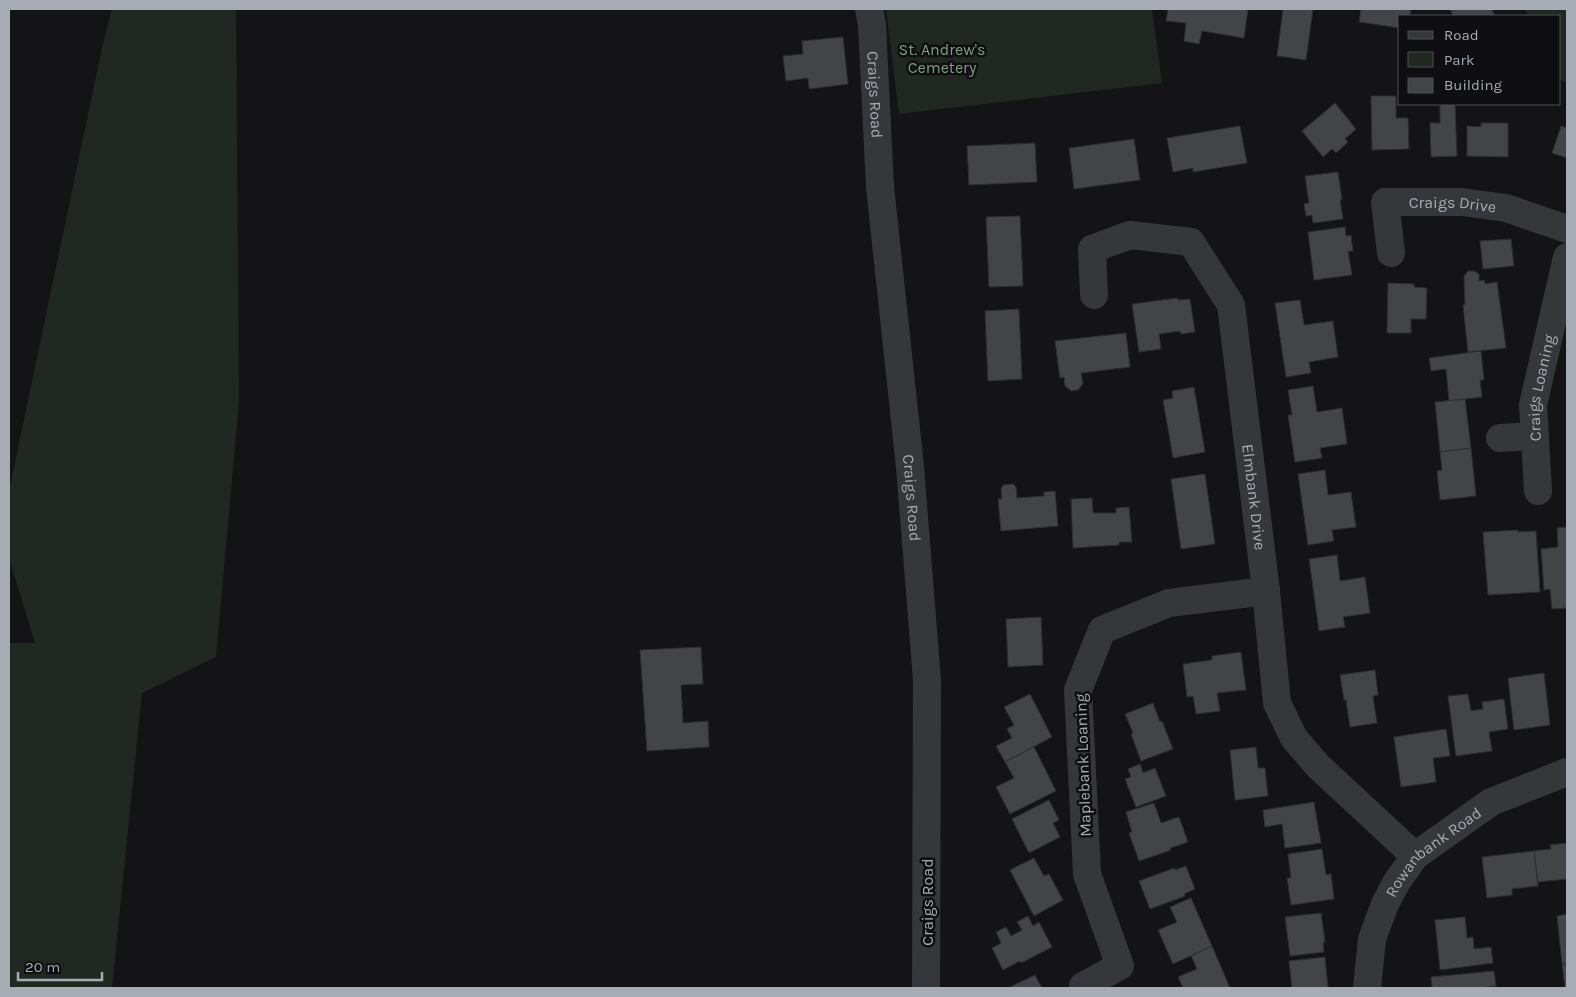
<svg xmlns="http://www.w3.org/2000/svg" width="1576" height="997" font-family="Karla,sans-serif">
  <rect width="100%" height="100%" fill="#141416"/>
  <g fill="#212821">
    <path d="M112,9H236L239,402L216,657L142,693L112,988H9V643H35L9,558V491L102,48Z"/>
    <path d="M886,9H1152L1162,83L899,114Z"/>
    <path d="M1525,9H1567V83L1560,80V16H1528Z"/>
  </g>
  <g fill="#434448" stroke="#2e2e31">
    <path d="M1168,9H1248L1244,38L1202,31L1199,44L1184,41L1186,23L1166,21Z"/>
    <path d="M1283,9H1313L1306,60L1277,56Z"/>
    <path d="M1361,9H1411L1410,16H1400V28L1359,22Z"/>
    <path d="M1450,9H1492L1494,16H1453Z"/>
    <path d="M843,37L848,84L809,89L808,78L786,81L783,56L803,54L802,41Z"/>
    <path d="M1371,96H1396V118H1408L1409,149L1372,150Z"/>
    <path d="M1335,103L1356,129L1345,139L1348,142L1336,153L1332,149L1323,157L1302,131Z"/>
    <path d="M1455,104L1457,156L1431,157L1430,123H1440V105Z"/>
    <path d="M1481,123H1508V157L1467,156V126L1481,127Z"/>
    <path d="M1240,126L1247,163L1193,172V168L1173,172L1167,138Z"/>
    <path d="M1561,126L1567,128V158L1552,153Z"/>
    <path d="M1134,139L1140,180L1074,189L1069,148Z"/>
    <path d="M1035,143L1037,182L969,185L967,146Z"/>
    <path d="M1338,172L1342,200H1340L1343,219L1313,223L1312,215L1306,216L1304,204L1309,203L1305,176Z"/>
    <path d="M1020,216L1023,286L989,287L986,217Z"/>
    <path d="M1345,227L1346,236L1351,235L1353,251H1348L1352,275L1314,280L1308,232Z"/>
    <path d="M1511,239L1514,266L1483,269L1480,241Z"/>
    <path d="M1468,271H1474L1479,274V281L1484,280L1485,284L1497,282L1506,348L1468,352L1463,305L1465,304L1464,276Z"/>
    <path d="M1388,283L1414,284V287L1427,288L1426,319H1411V333H1387Z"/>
    <path d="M1177,298L1178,300L1190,299L1195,332L1181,334L1180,331L1159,334L1161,349L1139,352L1132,304Z"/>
    <path d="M1300,300L1304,325L1333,321L1338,357L1309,362L1311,373L1286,377L1275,303Z"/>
    <path d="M1019,309L1022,379L988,381L985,311Z"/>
    <path d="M1126,333L1130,367L1081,373L1083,384L1078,390L1071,391L1065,386L1064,377L1060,378L1055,341Z"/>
    <path d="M1481,351L1484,380H1480L1482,397L1449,401L1446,369L1431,371L1429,358Z"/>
    <path d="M1313,386L1317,412L1342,408L1347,444L1320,448L1322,458L1295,462L1288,415H1292L1288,390Z"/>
    <path d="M1194,387L1205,452L1173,458L1163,400L1173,398L1172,391Z"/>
    <path d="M1465,399L1471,448L1440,452L1435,402Z"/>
    <path d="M1471,448L1476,496L1440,500L1437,471L1442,470L1440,452Z"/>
    <path d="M1325,470L1328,495L1351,492L1356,527L1332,530L1334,541L1308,545L1298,474Z"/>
    <path d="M1205,474L1215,544L1181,549L1171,479Z"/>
    <path d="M1013,484L1016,487L1017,498L1044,496V492L1055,491L1058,526L1001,531L998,499H1002L1001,489L1003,485Z"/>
    <path d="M1092,498L1093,513H1116V508L1129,507L1132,542H1119V545L1073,548L1071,499Z"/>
    <path d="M1567,527V608L1552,609L1550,589L1544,590L1541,549L1558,547L1557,528Z"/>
    <path d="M1518,530V532L1536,531L1540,592L1488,595L1483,532Z"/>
    <path d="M1337,555L1340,581L1365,577L1370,613L1343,617L1345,627L1319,631L1309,559Z"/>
    <path d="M1041,617L1043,665L1008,667L1006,619Z"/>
    <path d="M701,647L703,684L681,685L683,723L708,721L709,747L647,751L640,650Z"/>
    <path d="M1241,652L1246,690L1217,693L1220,711L1196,714L1193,696L1187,697L1183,664L1212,660V656Z"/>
    <path d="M1375,670L1378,695L1373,696L1377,723L1350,727L1346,700H1344L1340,675Z"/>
    <path d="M1544,673L1550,725L1514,730L1508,678Z"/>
    <path d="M1030,694L1052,737L1005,762L996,746L1012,738L1007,729L1014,725L1004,707Z"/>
    <path d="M1468,694L1471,711L1483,709L1482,702L1504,699L1508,729L1489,732L1492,751L1456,756L1448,696Z"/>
    <path d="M1153,703L1160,722L1162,721L1173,749L1141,761L1131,734L1133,733L1125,714Z"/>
    <path d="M1446,729L1450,756L1433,758L1436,782L1401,787L1394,737Z"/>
    <path d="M1034,747L1056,791L1010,814L996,787L1014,778L1005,762Z"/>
    <path d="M1256,747L1258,768H1265L1268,796L1235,800L1230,750Z"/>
    <path d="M1140,764L1143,773L1155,768L1166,796L1136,807L1125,779L1131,777L1128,769Z"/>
    <path d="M1049,800L1059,820L1053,823L1060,837L1029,853L1012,819Z"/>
    <path d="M1314,802L1321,843L1285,848L1282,824L1265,827L1263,810Z"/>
    <path d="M1154,803L1161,823L1179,817L1188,842L1170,848L1171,850L1139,861L1129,833L1132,832L1126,812Z"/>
    <path d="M1567,843V879L1538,882L1534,851L1551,849L1550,845Z"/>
    <path d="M1322,849L1326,875L1331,874L1334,899L1291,905L1287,878H1291L1288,854Z"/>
    <path d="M1534,851L1538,886L1512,889V895L1487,898L1482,857Z"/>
    <path d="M1034,858L1044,876L1049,874L1063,900L1034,916L1010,870Z"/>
    <path d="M1186,866L1195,889L1184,894L1185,896L1150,909L1139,881L1174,868L1175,870Z"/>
    <path d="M1191,898L1212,946L1173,964L1158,930L1177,922L1170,907Z"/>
    <path d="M1321,913L1325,942H1323L1324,952L1290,956L1285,917Z"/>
    <path d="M1567,914V964H1562L1557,916Z"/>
    <path d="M1028,916L1033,926L1039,922L1052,947L1021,963L1020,961L1003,970L992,948L1001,943L996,932L1006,927L1011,936L1022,930L1017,922Z"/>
    <path d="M1465,917L1467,938L1473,937L1474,949L1491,947L1493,963L1440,970L1435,920Z"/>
    <path d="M1212,946L1230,988H1183L1178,977L1197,969L1191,956Z"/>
    <path d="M1325,957L1328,988H1292L1289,961Z"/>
    <path d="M1562,964H1567V988H1565Z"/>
    <path d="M1494,971L1496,986L1480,988H1432L1431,977Z"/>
    <path d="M1035,975L1042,988H1008Z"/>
  </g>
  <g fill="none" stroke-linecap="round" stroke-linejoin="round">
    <g stroke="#36373a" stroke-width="28">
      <path id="s1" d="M869,9L872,25L880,187L910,467L927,680L926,988"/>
      <path id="s2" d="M1391,253L1385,202H1462L1506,208L1567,229"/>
      <path id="s3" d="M1094,295L1092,249L1130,235L1191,242L1231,305L1266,591L1277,703L1294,738L1318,766L1415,856"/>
      <path d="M1500,438L1535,436"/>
      <path id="s4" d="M1538,491L1533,405L1567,257"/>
      <path d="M1083,986L1120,966L1087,874L1078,690L1102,630L1169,603L1266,591"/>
      <path id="s5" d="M1367,988L1372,939L1385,904L1396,883L1415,856L1491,802L1567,772"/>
    </g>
  </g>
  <g text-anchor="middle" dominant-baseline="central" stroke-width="5" stroke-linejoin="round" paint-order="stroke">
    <g font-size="16" fill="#809d81" stroke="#0f0f11">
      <text x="942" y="49">St. Andrew's<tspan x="942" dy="18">Cemetery</tspan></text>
    </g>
    <g font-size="16" fill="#a7acb4" stroke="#0f0f11">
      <text stroke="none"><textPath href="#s1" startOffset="86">Craigs Road</textPath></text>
      <text stroke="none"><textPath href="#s2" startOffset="119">Craigs Drive</textPath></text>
      <text stroke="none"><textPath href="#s4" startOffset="104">Craigs Loaning</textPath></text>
      <text stroke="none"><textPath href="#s3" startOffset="416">Elmbank Drive</textPath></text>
      <text stroke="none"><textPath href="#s1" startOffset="491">Craigs Road</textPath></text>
      <text transform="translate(1083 765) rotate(-92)">Maplebank Loaning</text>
      <text stroke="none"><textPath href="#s5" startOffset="159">Rowanbank Road</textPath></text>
      <text transform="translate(927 902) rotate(-90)">Craigs Road</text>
    </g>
  </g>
  <rect width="1576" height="997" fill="none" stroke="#a7acb4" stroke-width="20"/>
  <rect x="1398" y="15" width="162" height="90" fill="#0f0f11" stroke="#4c4e52"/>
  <rect x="1408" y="31" width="25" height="8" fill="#36373a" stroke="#4c4e52"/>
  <text x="1444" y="40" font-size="15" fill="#a7acb4">Road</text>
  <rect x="1408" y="52" width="25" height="15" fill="#212821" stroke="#4c4e52"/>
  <text x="1444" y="65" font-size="15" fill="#a7acb4">Park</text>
  <rect x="1408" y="78" width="25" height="15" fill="#434448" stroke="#4c4e52"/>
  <text x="1444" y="90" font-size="15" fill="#a7acb4">Building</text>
  <path d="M18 972v8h84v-8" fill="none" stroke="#a7acb4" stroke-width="2.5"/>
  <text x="25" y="972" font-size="15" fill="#a7acb4" stroke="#0f0f11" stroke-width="4" paint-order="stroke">20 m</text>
</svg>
